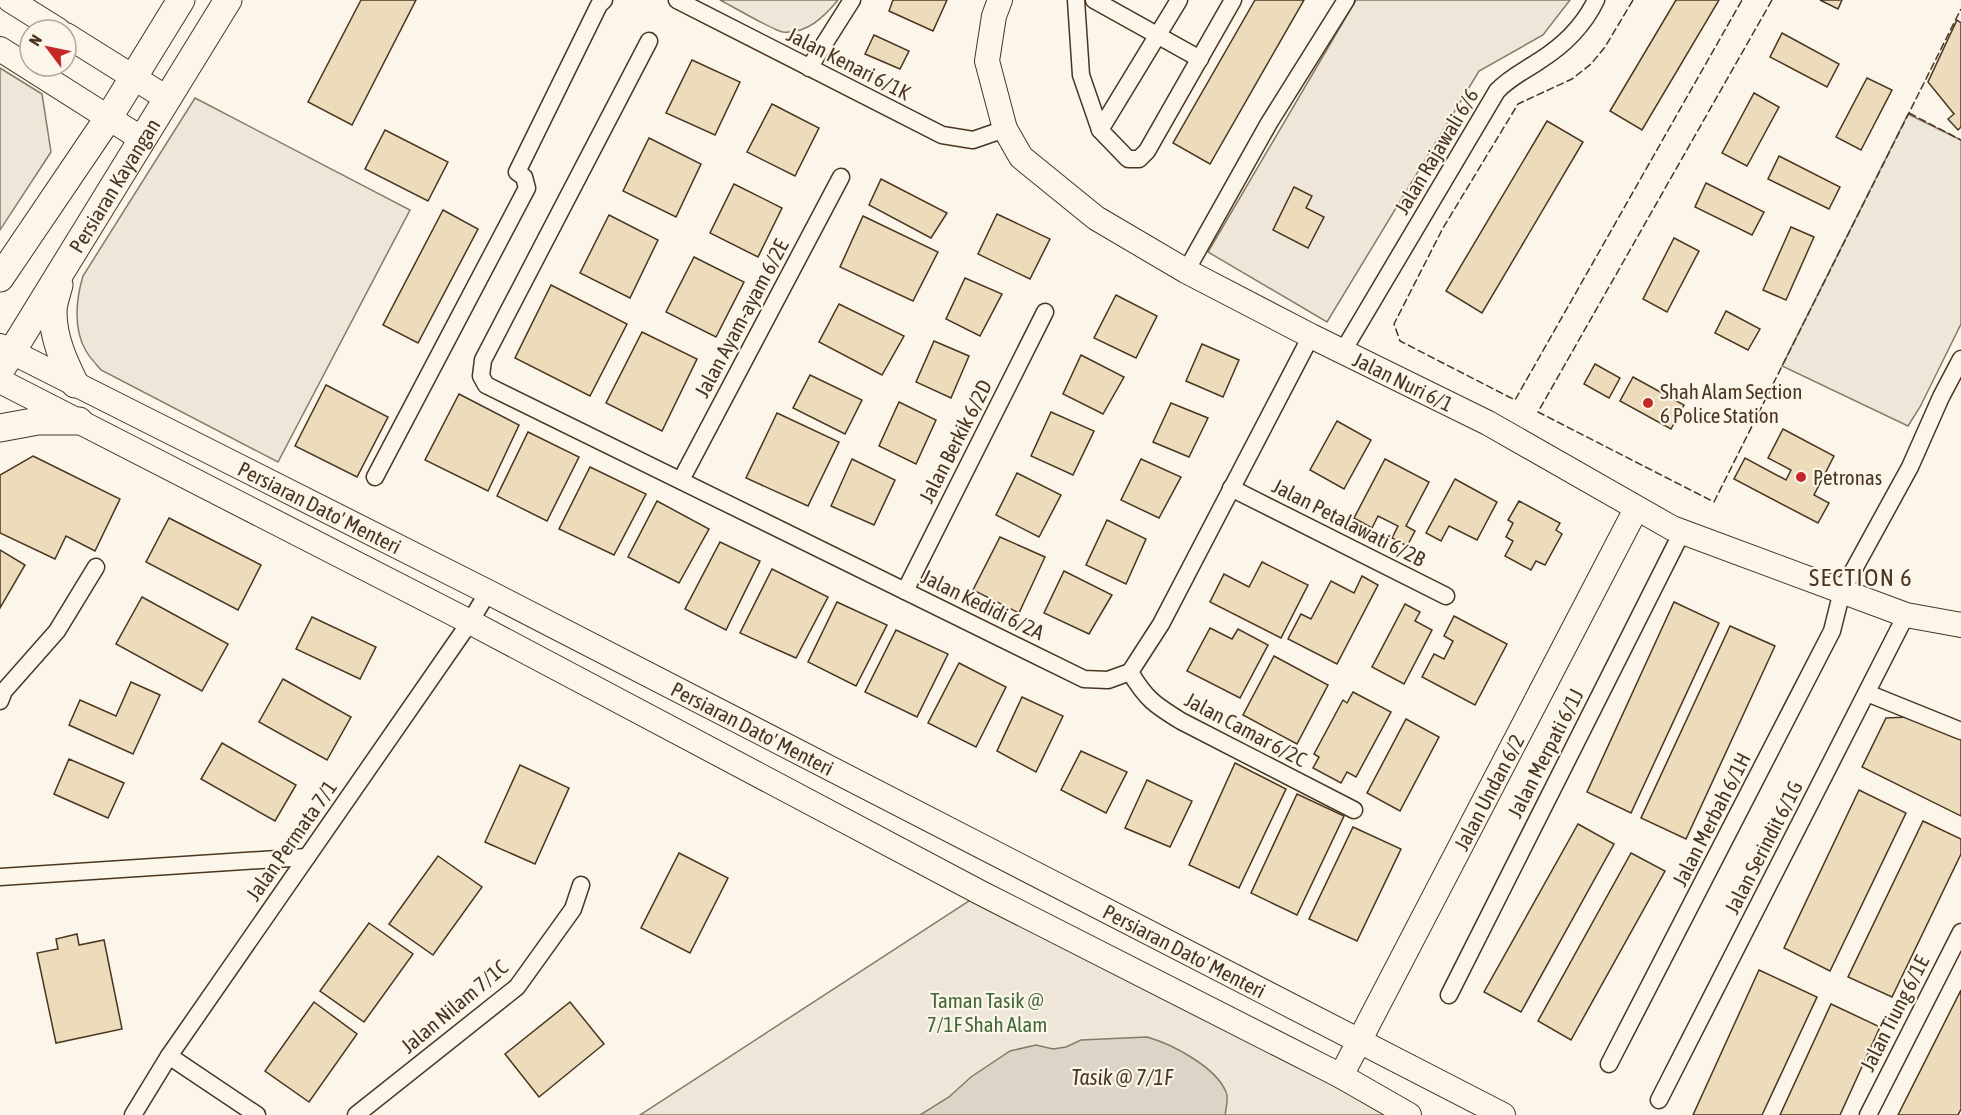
<svg xmlns="http://www.w3.org/2000/svg" width="1961" height="1115" font-family="'Asap Condensed',sans-serif">
  <rect width="100%" height="100%" fill="#fbf6e9"/>
  <g fill="#ede6d9" stroke="#887966" stroke-width="1.5">
    <path d="M720,0H838C824,17 807,34 783,32C774,31 732,6 720,0Z"/>
    <path d="M1356,0H1570L1543,35L1479,71L1327,322L1208,252Z"/>
    <path d="M0,68L42,94L51,152L0,230Z"/>
    <path d="M195,98L410,210L278,462L101,370C96,364 90,358 86,351C73,329 76,299 83,276Z"/>
    <path d="M981,893L1394,1115H640Z"/>
  </g>
  <path fill="#ede7d9" stroke="#887966" stroke-width="1.5" d="M1908,114L1961,140V324L1920,407L1908,426L1782,366Z"/>
  <path fill="#dcd4c6" stroke="#887966" stroke-width="1.5" d="M1147,1037C1172,1044 1216,1067 1226,1092C1229,1098 1226,1108 1225,1115H920L949,1097L971,1077L1010,1051L1036,1045L1053,1049L1066,1047L1081,1040Z"/>
  <g fill="#ecdcbc" stroke="#4a3520" stroke-width="1.5">
    <path d="M361,0H416L352,125L308,102Z"/>
    <path d="M893,0H947L933,31L889,11Z"/>
    <path d="M1255,0H1304L1210,164L1173,143Z"/>
    <path d="M1676,0H1719L1642,130L1610,111Z"/>
    <path d="M1820,0H1842L1838,9Z"/>
    <path d="M1957,20L1961,23V127L1958,130L1948,119L1954,114L1928,82Z"/>
    <path d="M1782,33L1839,64L1827,87L1770,57Z"/>
    <path d="M874,35L909,51L900,69L865,54Z"/>
    <path d="M692,60L740,82L715,135L666,113Z"/>
    <path d="M1867,78L1892,90L1861,150L1836,137Z"/>
    <path d="M1754,93L1779,107L1747,166L1722,153Z"/>
    <path d="M772,104L819,128L795,176L747,152Z"/>
    <path d="M1547,121L1583,142L1482,313L1446,291Z"/>
    <path d="M385,130L448,162L428,201L365,169Z"/>
    <path d="M649,138L701,164L676,217L623,191Z"/>
    <path d="M1779,156L1840,187L1829,209L1768,179Z"/>
    <path d="M881,179L947,213L931,238L869,205Z"/>
    <path d="M1706,183L1764,212L1752,235L1695,207Z"/>
    <path d="M734,184L782,208L758,257L710,233Z"/>
    <path d="M1294,187L1312,196L1306,208L1324,217L1308,248L1273,230Z"/>
    <path d="M443,210L478,229L418,343L383,325Z"/>
    <path d="M997,214L1050,239L1030,279L978,254Z"/>
    <path d="M609,215L658,240L630,298L580,273Z"/>
    <path d="M863,216L938,252L913,301L840,267Z"/>
    <path d="M1791,227L1814,237L1786,300L1763,290Z"/>
    <path d="M1674,238L1699,251L1667,312L1643,299Z"/>
    <path d="M694,257L744,282L716,337L666,312Z"/>
    <path d="M965,278L1002,294L980,336L946,319Z"/>
    <path d="M551,285L627,324L590,396L515,358Z"/>
    <path d="M1116,295L1157,316L1136,358L1094,338Z"/>
    <path d="M839,304L904,336L882,375L819,342Z"/>
    <path d="M1726,311L1760,329L1748,350L1715,333Z"/>
    <path d="M642,332L697,359L662,431L606,403Z"/>
    <path d="M934,341L969,356L951,398L916,382Z"/>
    <path d="M1202,344L1239,360L1223,397L1186,381Z"/>
    <path d="M1081,355L1124,377L1103,414L1063,394Z"/>
    <path d="M1595,364L1620,378L1609,398L1584,384Z"/>
    <path d="M810,375L862,400L845,434L793,408Z"/>
    <path d="M1633,377L1684,405L1671,429L1620,401Z"/>
    <path d="M326,385L388,417L357,477L295,446Z"/>
    <path d="M459,394L519,425L488,491L425,460Z"/>
    <path d="M899,402L936,420L916,464L879,446Z"/>
    <path d="M1171,403L1208,418L1189,457L1153,442Z"/>
    <path d="M1051,412L1094,431L1073,475L1031,456Z"/>
    <path d="M777,413L839,442L808,506L746,478Z"/>
    <path d="M1337,421L1371,440L1344,489L1310,470Z"/>
    <path d="M1783,429L1834,456L1814,495L1829,503L1818,523L1734,479L1745,458L1786,480L1791,470L1768,458Z"/>
    <path d="M528,432L579,457L547,521L497,496Z"/>
    <path d="M33,456L120,499L95,551L66,536L55,559L0,533V475Z"/>
    <path d="M852,459L895,480L874,525L831,506Z"/>
    <path d="M1141,459L1181,477L1159,518L1121,500Z"/>
    <path d="M1385,459L1429,482L1406,526L1415,531L1407,546L1392,538L1398,526L1378,516L1372,528L1354,518Z"/>
    <path d="M590,467L646,494L614,555L559,529Z"/>
    <path d="M1017,473L1061,495L1039,537L996,515Z"/>
    <path d="M1455,479L1497,502L1477,540L1449,526L1441,541L1426,533Z"/>
    <path d="M657,501L709,529L679,583L628,557Z"/>
    <path d="M1519,501L1560,523L1556,530L1562,534L1545,565L1536,561L1531,570L1505,556L1513,541L1506,537L1513,523L1508,520Z"/>
    <path d="M169,518L261,565L238,610L146,562Z"/>
    <path d="M1107,520L1146,539L1126,584L1086,565Z"/>
    <path d="M1000,537L1045,557L1019,613L973,590Z"/>
    <path d="M720,542L760,561L726,630L685,609Z"/>
    <path d="M0,550L25,565L0,608Z"/>
    <path d="M1262,562L1308,585L1281,638L1210,602L1224,574L1249,587Z"/>
    <path d="M772,569L828,597L796,658L740,633Z"/>
    <path d="M1064,571L1112,595L1089,634L1044,613Z"/>
    <path d="M1362,576L1378,585L1337,664L1288,639L1301,614L1311,619L1331,581L1354,593Z"/>
    <path d="M142,597L228,644L202,691L116,644Z"/>
    <path d="M837,602L887,625L856,686L808,662Z"/>
    <path d="M1674,602L1719,623L1631,813L1587,792Z"/>
    <path d="M1405,604L1420,612L1415,621L1432,630L1404,684L1372,667Z"/>
    <path d="M1454,616L1507,644L1475,705L1422,677L1434,654L1444,659L1453,641L1444,636Z"/>
    <path d="M312,617L376,647L360,679L296,649Z"/>
    <path d="M1730,626L1775,646L1686,839L1641,818Z"/>
    <path d="M1210,628L1232,639L1238,629L1268,645L1240,698L1187,671Z"/>
    <path d="M896,630L948,654L917,717L865,692Z"/>
    <path d="M1274,656L1328,685L1297,744L1243,715Z"/>
    <path d="M959,663L1006,687L976,747L928,723Z"/>
    <path d="M283,679L351,717L327,760L259,722Z"/>
    <path d="M131,682L160,695L133,754L69,725L80,700L116,716Z"/>
    <path d="M1353,692L1391,712L1356,777L1347,772L1341,783L1313,768L1319,757L1314,754L1343,700L1347,703Z"/>
    <path d="M1022,697L1063,716L1036,772L997,751Z"/>
    <path d="M1909,717L1961,739V816L1862,767L1886,718Z"/>
    <path d="M1406,719L1439,737L1400,811L1367,793Z"/>
    <path d="M222,743L296,785L275,821L201,779Z"/>
    <path d="M1081,751L1127,772L1106,813L1061,790Z"/>
    <path d="M69,759L124,783L108,818L54,794Z"/>
    <path d="M1235,763L1286,789L1239,888L1189,865Z"/>
    <path d="M520,765L569,788L535,864L485,842Z"/>
    <path d="M1147,780L1192,801L1170,847L1125,828Z"/>
    <path d="M1859,790L1906,813L1830,971L1784,948Z"/>
    <path d="M1297,794L1344,816L1297,915L1251,893Z"/>
    <path d="M1923,821L1961,839V854L1892,997L1848,977Z"/>
    <path d="M1578,824L1614,844L1521,1012L1484,992Z"/>
    <path d="M1353,827L1401,849L1357,941L1309,919Z"/>
    <path d="M679,853L728,878L690,953L641,928Z"/>
    <path d="M1631,853L1665,871L1571,1040L1538,1021Z"/>
    <path d="M438,856L482,887L433,955L389,924Z"/>
    <path d="M369,923L413,954L364,1022L320,991Z"/>
    <path d="M77,934L79,945L104,940L122,1029L56,1043L37,953L58,949L56,939Z"/>
    <path d="M1759,970L1817,997L1762,1115H1693Z"/>
    <path d="M1961,990V1109L1958,1115H1898Z"/>
    <path d="M314,1002L357,1034L309,1102L265,1071Z"/>
    <path d="M570,1002L604,1044L539,1097L505,1054Z"/>
    <path d="M1831,1004L1880,1027L1840,1115H1780Z"/>
  </g>
  <g fill="none" stroke-linecap="round" stroke-linejoin="round">
    <g stroke="#4a3520" stroke-width="19">
      <g id="street">
        <path d="M677,0L942,135L973,140L1005,129"/>
        <path d="M1076,0L1081,75L1100,130"/>
        <path d="M1094,0L1200,59"/>
        <path d="M1179,0L1100,130L1128,159H1139L1147,151L1233,0"/>
        <path d="M649,41L483,360L481,376L486,385L1084,679L1108,680L1130,672L1161,624L1311,336"/>
        <path d="M809,68L852,0"/>
        <path d="M1186,271L1269,123L1346,0"/>
        <path d="M1343,351L1497,91C1509,78 1524,71 1539,61C1563,46 1584,25 1596,0"/>
        <path d="M375,477L527,188L524,177L517,172L599,5L604,0"/>
        <path d="M681,480L841,177"/>
        <path d="M1231,488L1446,596"/>
        <path d="M905,591L1045,312"/>
        <path d="M1130,672C1146,699 1155,705 1181,721L1354,810"/>
        <path d="M1867,693L1961,731"/>
        <path d="M0,701L4,691L57,631L96,567"/>
        <path d="M0,877L307,857"/>
        <path d="M1449,995L1682,532"/>
        <path d="M169,1056L257,1115"/>
        <path d="M1609,1064L1832,631L1842,591L1910,467L1941,397L1961,359"/>
        <path d="M1659,1100L1906,615"/>
        <path d="M133,1115L169,1056L470,622L488,592"/>
        <path d="M356,1115L517,987L573,909L581,885"/>
        <path d="M1868,1115L1961,932"/>
      </g>
    </g>
    <g stroke="#4a3520" stroke-width="26">
      <g id="secondary">
        <path d="M10,0L58,30"/>
        <path id="s1" d="M1000,0L994,16L987,61L1005,129L1021,157L1096,218L1186,271L1311,336L1488,423L1672,528L1906,615L1961,625"/>
        <path d="M66,35L168,99"/>
        <path d="M0,49L142,139"/>
        <path id="s2" d="M0,346L488,592L1503,1115"/>
        <path d="M0,381L470,622L981,893L1341,1076L1409,1115"/>
        <path id="s3" d="M1341,1076L1636,509"/>
      </g>
    </g>
    <g stroke="#4a3520" stroke-width="29">
      <g id="primary">
        <path d="M0,278L109,117L181,0"/>
        <path d="M59,285C57,293 53,303 53,312C53,338 64,362 75,384"/>
        <path id="s4" d="M0,371L228,0"/>
        <path d="M0,428L38,421H79"/>
      </g>
    </g>
    <use href="#street" stroke="#fbf6e9" stroke-width="16"/>
    <use href="#secondary" stroke="#fbf6e9" stroke-width="24"/>
    <use href="#primary" stroke="#fbf6e9" stroke-width="27"/>
    <g stroke="#4a3520" stroke-width="1.5" stroke-dasharray="8 3" stroke-linecap="butt">
      <path d="M1633,0L1605,47L1591,64L1572,79L1518,104L1443,228L1394,324L1400,341L1515,400L1742,0"/>
      <path d="M1772,0L1538,412L1714,502L1961,9"/>
      <path d="M1909,113L1961,140"/>
    </g>
  </g>
  <g fill="#c62828" stroke="#fbf6e9" stroke-width="2">
    <circle cx="1648" cy="403" r="6"/>
    <circle cx="1801" cy="477" r="6"/>
  </g>
  <g text-anchor="middle" dominant-baseline="central" stroke-width="4.5" stroke-linejoin="round" paint-order="stroke">
    <g font-size="21" fill="#4a3520" stroke="#fbf6e9">
      <text transform="translate(849 63) rotate(27)">Jalan Kenari 6/1K</text>
      <text transform="translate(1436 151) rotate(-59)">Jalan Rajawali 6/6</text>
      <text stroke="none"><textPath href="#s4" startOffset="218">Persiaran Kayangan</textPath></text>
      <text transform="translate(741 318) rotate(-62)">Jalan Ayam-ayam 6/2E</text>
      <text stroke="none"><textPath href="#s1" startOffset="610">Jalan Nuri 6/1</textPath></text>
      <text transform="translate(955 441) rotate(-63)">Jalan Berkik 6/2D</text>
      <text stroke="none"><textPath href="#s2" startOffset="358">Persiaran Dato' Menteri</textPath></text>
      <text transform="translate(1349 522) rotate(27)">Jalan Petalawati 6/2B</text>
      <text transform="translate(983 604) rotate(26)">Jalan Kedidi 6/2A</text>
      <text stroke="none"><textPath href="#s2" startOffset="844">Persiaran Dato' Menteri</textPath></text>
      <text transform="translate(1246 729) rotate(28)">Jalan Camar 6/2C</text>
      <text transform="translate(1545 753) rotate(-63)">Jalan Merpati 6/1J</text>
      <text stroke="none"><textPath href="#s3" startOffset="320">Jalan Undan 6/2</textPath></text>
      <text transform="translate(1711 819) rotate(-63)">Jalan Merbah 6/1H</text>
      <text transform="translate(291 840) rotate(-55)">Jalan Permata 7/1</text>
      <text transform="translate(1763 847) rotate(-63)">Jalan Serindit 6/1G</text>
      <text stroke="none"><textPath href="#s2" startOffset="1330">Persiaran Dato' Menteri</textPath></text>
      <text transform="translate(454 1006) rotate(-40)">Jalan Nilam 7/1C</text>
      <text transform="translate(1894 1013) rotate(-63)">Jalan Tiung 6/1E</text>
    </g>
    <g font-size="21" fill="#4a3520" stroke="#fbf6e9" text-anchor="start">
      <text x="1660" y="391">Shah Alam Section<tspan x="1660" dy="24">6 Police Station</tspan></text>
      <text x="1813" y="477">Petronas</text>
    </g>
    <g font-size="21" fill="#436837" stroke="#fbf6e9">
      <text x="987" y="1000">Taman Tasik @<tspan x="987" dy="24">7/1F Shah Alam</tspan></text>
    </g>
    <g font-size="22" font-style="italic" fill="#4a3520" stroke="#fbf6e9">
      <text x="1122" y="1077">Tasik @ 7/1F</text>
    </g>
    <g font-size="24" letter-spacing="1.5" fill="#4a3520" stroke="#fbf6e9">
      <text x="1861" y="577">SECTION 6</text>
    </g>
  </g>
  <g transform="translate(48 48) rotate(302)"><circle r="28" fill="#fbf6e9" stroke="#b4a999" stroke-width="1.5"/>
  <path d="M0-4.5L10 22L0 15L-10 22Z" fill="#c62828"/>
  <text y="-9" font-size="16" font-weight="bold" text-anchor="middle" fill="#4a3520">N</text>
  </g>
</svg>
